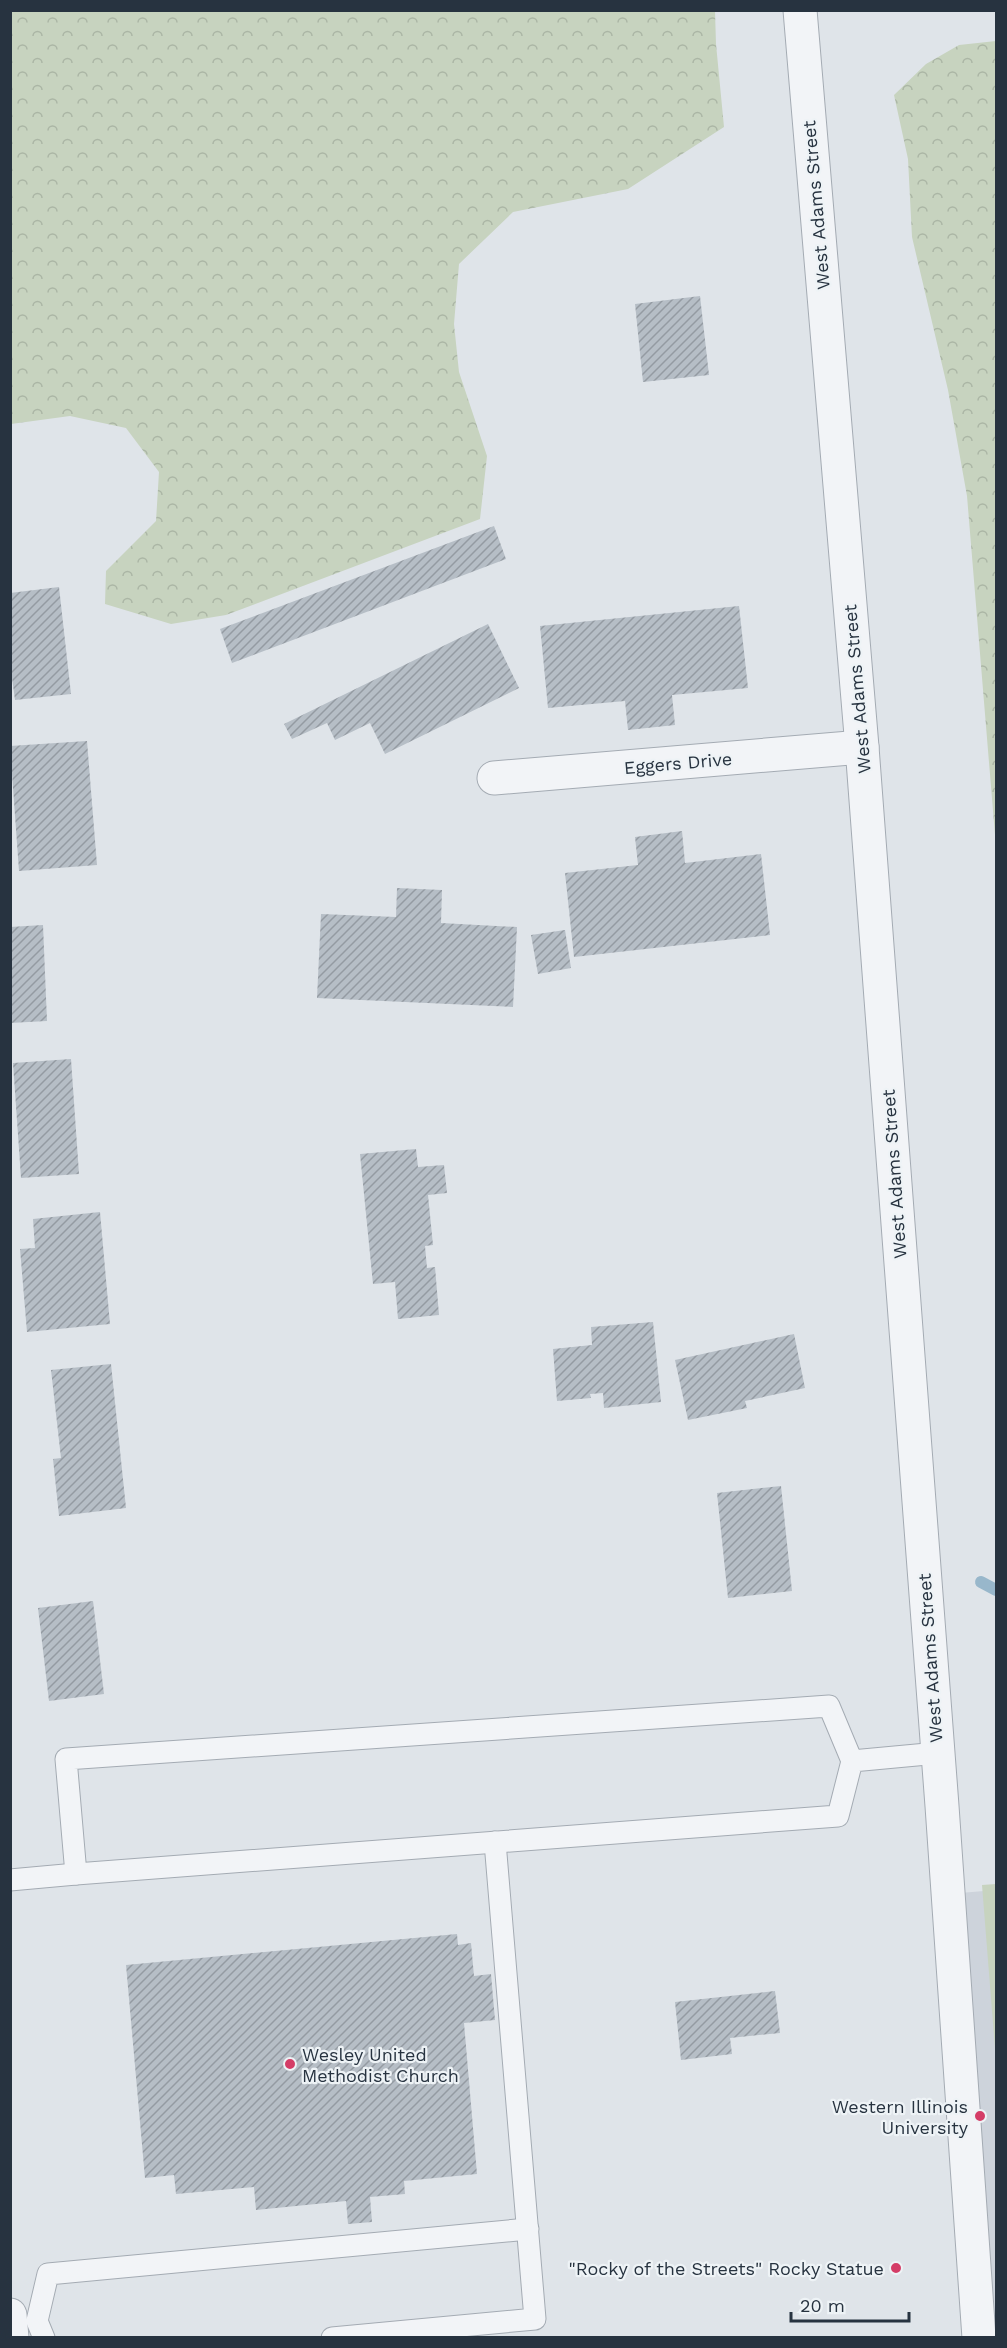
<svg xmlns="http://www.w3.org/2000/svg" width="1007" height="2348" font-family="'Work Sans',sans-serif">
  <defs>
    <pattern id="forest-crowns" width="20" height="18" patternUnits="userSpaceOnUse" patternTransform="scale(1.5)"><rect width="20" height="18" fill="#c7d3bf"/><path d="M2 6a3 3 0 1 1 6 0M12 15a3 3 0 1 1 6 0" fill="none" stroke="#abb6a5"/></pattern>
    <pattern id="building-hatch" width="6" height="6" patternUnits="userSpaceOnUse" patternTransform="scale(1.5)"><rect width="6" height="6" fill="#b6bec6"/><path d="M-1 1l2-2M0 6l6-6M5 7l2-2" fill="none" stroke="#949ba2"/></pattern>
  </defs>
  <rect width="100%" height="100%" fill="#dfe4e9"/>
  <path fill="#cdd3db" d="M996,1890V2337H978L948,1894Z"/>
  <g fill="url(#forest-crowns)">
    <path d="M10,11H715L716,44L724,127L628,189L513,212L459,264L454,324L459,372L487,456L480,519L226,615L171,624L105,604L106,571L156,521L159,472L126,428L70,416L11,424Z"/>
    <path d="M996,41V847L967,496L948,390L912,237L908,159L894,95L926,64L959,45Z"/>
  </g>
  <path fill="#c7d3bf" d="M996,1884V2061L982,1885Z"/>
  <g fill="none" stroke-linecap="round" stroke-linejoin="round">
    <path stroke="#98b7cb" stroke-width="12" d="M981,1582L996,1590"/>
  </g>
  <g fill="url(#building-hatch)">
    <path d="M700,296L709,375L643,382L635,304Z"/>
    <path d="M494,526L506,559L232,663L220,629Z"/>
    <path d="M59,587L71,694L15,700L10,664V593Z"/>
    <path d="M739,606L748,688L672,695L675,725L628,730L625,701L548,708L540,626Z"/>
    <path d="M488,624L519,688L385,754L370,723L335,740L327,723L292,739L284,724Z"/>
    <path d="M87,741L97,865L19,871L10,746Z"/>
    <path d="M682,831L685,863L761,854L770,935L574,957L565,873L638,865L635,837Z"/>
    <path d="M397,888L442,890L441,923L517,927L513,1007L317,998L321,914L396,917Z"/>
    <path d="M43,925L47,1021L10,1023V927Z"/>
    <path d="M565,930L571,968L538,974L531,935Z"/>
    <path d="M71,1059L79,1174L21,1178L13,1063Z"/>
    <path d="M416,1149L418,1167L444,1165L447,1193L428,1195L433,1245L425,1246L427,1268L435,1267L439,1315L398,1319L395,1282L373,1284L360,1154Z"/>
    <path d="M100,1212L110,1324L27,1332L20,1249L35,1248L33,1219Z"/>
    <path d="M653,1322L661,1402L604,1408L603,1393L590,1394L591,1398L557,1401L553,1349L592,1345L591,1327Z"/>
    <path d="M794,1334L805,1388L745,1401L747,1408L688,1420L675,1360Z"/>
    <path d="M111,1364L126,1508L59,1516L53,1459L61,1458L51,1370Z"/>
    <path d="M781,1486L792,1591L728,1598L717,1493Z"/>
    <path d="M93,1601L104,1694L49,1701L38,1608Z"/>
    <path d="M457,1934L458,1945L471,1943L474,1976L491,1974L495,2020L464,2023L477,2174L404,2181L405,2194L370,2197L372,2222L348,2224L346,2201L256,2210L254,2187L176,2194L174,2175L145,2178L126,1965Z"/>
    <path d="M775,1991L780,2033L730,2038L732,2054L681,2060L675,2002Z"/>
  </g>
  <g fill="none" stroke-linecap="round" stroke-linejoin="round">
    <g stroke="#a4abb3" stroke-width="23">
      <g id="service">
        <path d="M852,1761L838,1816L76,1874L66,1759L829,1706L852,1761L938,1753"/>
        <path d="M10,1880L76,1874"/>
        <path d="M44,2338L37,2321L48,2274L528,2229"/>
        <path d="M332,2338L535,2319L495,1842"/>
      </g>
    </g>
    <g stroke="#a4abb3" stroke-width="35">
      <g id="minor">
        <path d="M494,778L862,747"/>
        <path d="M10,2315L12,2338"/>
      </g>
    </g>
    <g stroke="#a4abb3" stroke-width="35">
      <path id="tertiary" d="M800,10L862,747L942,1806L979,2338"/>
    </g>
    <use href="#service" stroke="#f2f4f7" stroke-width="21"/>
    <use href="#minor" stroke="#f2f4f7" stroke-width="33"/>
    <use href="#tertiary" stroke="#f2f4f7" stroke-width="33"/>
  </g>
  <g fill="#d43d67" stroke="#eef3f6" stroke-width="2">
    <circle cx="290" cy="2064" r="6"/>
    <circle cx="980" cy="2116" r="6"/>
    <circle cx="896" cy="2268" r="6"/>
  </g>
  <g text-anchor="middle" dominant-baseline="central" stroke-width="4.5" stroke-linejoin="round" paint-order="stroke">
    <g font-size="18" fill="#273340" stroke="#eef3f6">
      <text transform="translate(816 205) rotate(-95)">West Adams Street</text>
      <text transform="translate(857 689) rotate(-95)">West Adams Street</text>
      <text transform="translate(678 763) rotate(-5)">Eggers Drive</text>
      <text transform="translate(894 1174) rotate(-94)">West Adams Street</text>
      <text transform="translate(930 1658) rotate(-94)">West Adams Street</text>
    </g>
    <g font-size="18" fill="#273340" stroke="#eef3f6" text-anchor="end">
      <text x="302" y="2054" text-anchor="start">Wesley United<tspan x="302" dy="21">Methodist Church</tspan></text>
      <text x="968" y="2106">Western Illinois<tspan x="968" dy="21">University</tspan></text>
      <text x="884" y="2268">"Rocky of the Streets" Rocky Statue</text>
    </g>
  </g>
  <rect width="1007" height="2348" fill="none" stroke="#273340" stroke-width="24"/>
  <path d="M791 2312v9h118v-9" fill="none" stroke="#273340" stroke-width="3"/>
  <text x="800" y="2312" font-size="18" fill="#273340" stroke="#eef3f6" stroke-width="4.5" paint-order="stroke">20 m</text>
</svg>
